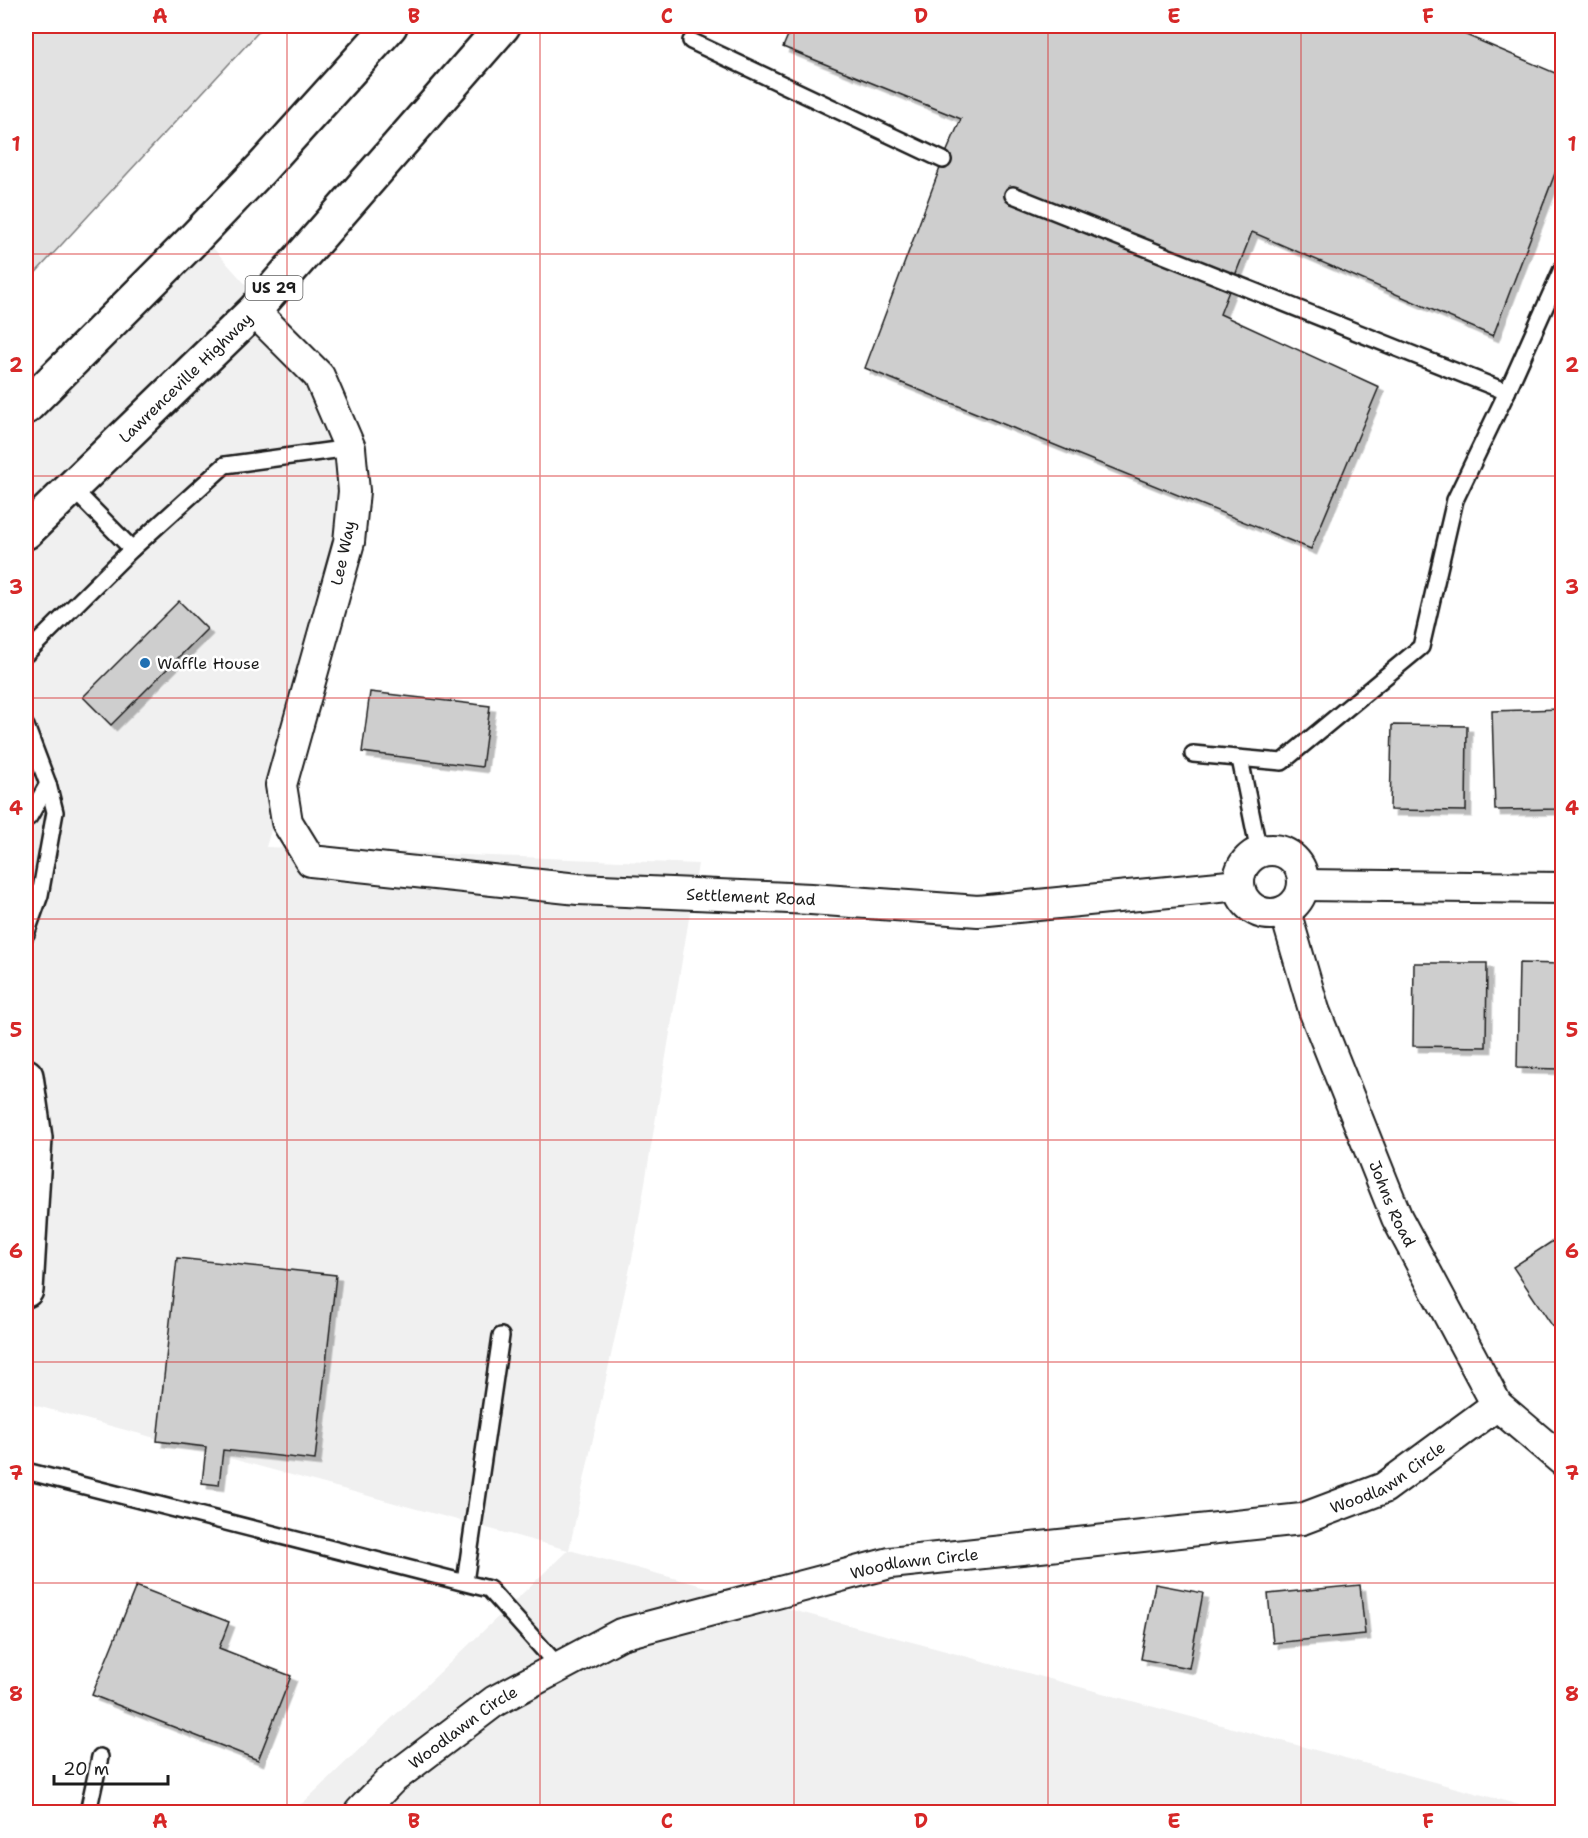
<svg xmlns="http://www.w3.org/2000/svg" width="1588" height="1838" font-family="'Shantell Sans',sans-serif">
  <defs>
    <filter id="shadow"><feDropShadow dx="5.5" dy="5.5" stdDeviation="0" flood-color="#0004"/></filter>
  </defs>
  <rect width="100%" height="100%" fill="#fff"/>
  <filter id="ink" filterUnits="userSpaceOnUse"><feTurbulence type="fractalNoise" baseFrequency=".0167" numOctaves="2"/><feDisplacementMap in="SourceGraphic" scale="12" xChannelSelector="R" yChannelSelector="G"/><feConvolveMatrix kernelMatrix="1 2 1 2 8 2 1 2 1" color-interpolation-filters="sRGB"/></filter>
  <g filter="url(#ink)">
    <path fill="#f0f0f0" d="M205,239L326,374L355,547L266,847L698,864L634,1249L569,1550L1546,1812H284L304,1802L568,1550L26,1403V367L51,391Z"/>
    <path fill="#e2e2e2" stroke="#7f7f7f" stroke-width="1.5" d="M26,26H264L26,283Z"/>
    <g fill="#cecece" stroke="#1c1c1c" stroke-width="1.5" filter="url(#shadow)">
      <path d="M792,26H1445L1562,76V155L1493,336L1252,232L1220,314L1379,387L1311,549L865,368L943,160L961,119L783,47Z"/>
      <path d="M179,601L207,629L111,725L83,697Z"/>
      <path d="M370,692L490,706L482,767L362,752Z"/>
      <path d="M1562,709V809L1495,810L1492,711Z"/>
      <path d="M1392,725L1467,726L1466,811L1390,810Z"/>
      <path d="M1414,963H1487L1486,1047L1413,1046Z"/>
      <path d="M1519,963L1562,964L1561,1069L1517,1068Z"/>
      <path d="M1562,1235V1325L1555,1330L1513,1267Z"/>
      <path d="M177,1258L336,1275L315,1460L223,1450L219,1485L202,1483L206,1447L157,1441Z"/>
      <path d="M1155,1584L1203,1593L1189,1668L1141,1659Z"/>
      <path d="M1360,1585L1365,1634L1273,1643L1268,1594Z"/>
      <path d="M136,1586L229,1622L219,1648L291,1676L258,1760L92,1695Z"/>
    </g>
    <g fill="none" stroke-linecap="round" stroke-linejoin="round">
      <g stroke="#1c1c1c" stroke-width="20">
        <g id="service">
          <path d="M691,41L943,160"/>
          <path d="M1013,195L1507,392"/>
          <path d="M132,549L225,465L350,448"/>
          <path d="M26,654L132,549L72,488"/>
          <path d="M26,726L48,784L55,812L40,895L26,934"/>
          <path d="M1193,754L1282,762L1421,647L1455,500L1507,392L1562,269"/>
          <path d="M1240,759L1259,852"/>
          <path d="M26,819L29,817L48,784"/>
          <path d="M26,1471L489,1589L559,1667"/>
          <path d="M465,1582L501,1336"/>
          <path d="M88,1812L100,1757"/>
        </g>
      </g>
      <g stroke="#1c1c1c" stroke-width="34">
        <g id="minor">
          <path id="s1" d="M254,311L319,376L350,448L354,491L349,542L281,785L287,822L311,861L578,889L811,899L978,911L1239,885"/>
          <circle cx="1271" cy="882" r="32"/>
          <path d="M1303,885L1562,888"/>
          <path id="s2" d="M1285,911L1314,1010L1397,1218L1497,1405L1562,1460"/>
          <path id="s3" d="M360,1812L392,1779L495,1701L621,1634L890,1563L1302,1519L1384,1488L1497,1405"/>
        </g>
      </g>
      <g stroke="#1c1c1c" stroke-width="38">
        <path id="tertiary" d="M26,1076L35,1138L26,1290"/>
      </g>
      <g stroke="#1c1c1c" stroke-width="38">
        <g id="primary">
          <path d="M26,407L191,242L261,169L390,26"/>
          <path id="s4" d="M26,532L254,311L503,26"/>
        </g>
      </g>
      <use href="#service" stroke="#fff" stroke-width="15"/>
      <use href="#minor" stroke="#fff" stroke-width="30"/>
      <use href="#tertiary" stroke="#fff" stroke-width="33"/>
      <use href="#primary" stroke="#fff" stroke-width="33"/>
    </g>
  </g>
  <path fill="none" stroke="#d62828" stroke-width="1.5" stroke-opacity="0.55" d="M287,26V1812M540,26V1812M794,26V1812M1048,26V1812M1301,26V1812M26,254H1562M26,476H1562M26,698H1562M26,919H1562M26,1140H1562M26,1362H1562M26,1583H1562"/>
  <circle fill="#1f6fb2" stroke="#fff" stroke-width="2" cx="145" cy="663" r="6"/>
  <g text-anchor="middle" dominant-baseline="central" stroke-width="5" stroke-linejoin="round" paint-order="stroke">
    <rect fill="#fff" stroke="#606060" stroke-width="1.5" x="245.5" y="276" width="57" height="24" rx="4.5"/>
    <g font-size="15" font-weight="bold" fill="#1c1c1c">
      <text x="274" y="288">US 29</text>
    </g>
    <g font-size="16" fill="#1c1c1c" stroke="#fff">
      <text stroke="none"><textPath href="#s4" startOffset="222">Lawrenceville Highway</textPath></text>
      <text transform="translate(343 553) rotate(-78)">Lee Way</text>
      <text stroke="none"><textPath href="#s1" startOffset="1042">Settlement Road</textPath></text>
      <text stroke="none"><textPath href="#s2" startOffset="312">Johns Road</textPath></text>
      <text stroke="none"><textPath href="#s3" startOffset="1106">Woodlawn Circle</textPath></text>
      <text stroke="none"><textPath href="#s3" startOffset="620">Woodlawn Circle</textPath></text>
      <text stroke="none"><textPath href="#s3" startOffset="134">Woodlawn Circle</textPath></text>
    </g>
    <g font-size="16" fill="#1c1c1c" stroke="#fff" text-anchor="start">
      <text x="157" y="663">Waffle House</text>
    </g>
  </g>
  <rect width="1588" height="1838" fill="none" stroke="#fff" stroke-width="66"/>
  <path d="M54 1775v9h114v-9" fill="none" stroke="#1c1c1c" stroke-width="3"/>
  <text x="63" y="1775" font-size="18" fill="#1c1c1c" stroke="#ffffff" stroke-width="4.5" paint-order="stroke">20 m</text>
  <rect x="33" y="33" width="1522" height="1772" fill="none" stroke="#d62828" stroke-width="2"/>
  <g font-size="20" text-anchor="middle" font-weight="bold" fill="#d62828">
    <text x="160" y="23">A</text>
    <text x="414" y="23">B</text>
    <text x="667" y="23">C</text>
    <text x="921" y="23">D</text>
    <text x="1174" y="23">E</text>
    <text x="1428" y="23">F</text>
    <text x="16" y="151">1</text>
    <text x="1572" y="151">1</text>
    <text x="16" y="372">2</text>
    <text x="1572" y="372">2</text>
    <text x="16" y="594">3</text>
    <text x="1572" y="594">3</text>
    <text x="16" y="815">4</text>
    <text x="1572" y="815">4</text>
    <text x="16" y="1037">5</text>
    <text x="1572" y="1037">5</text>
    <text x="16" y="1258">6</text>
    <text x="1572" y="1258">6</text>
    <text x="16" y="1480">7</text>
    <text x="1572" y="1480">7</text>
    <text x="16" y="1701">8</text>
    <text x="1572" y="1701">8</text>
    <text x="160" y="1828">A</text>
    <text x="414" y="1828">B</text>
    <text x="667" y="1828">C</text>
    <text x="921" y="1828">D</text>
    <text x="1174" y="1828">E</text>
    <text x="1428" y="1828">F</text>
  </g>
</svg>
